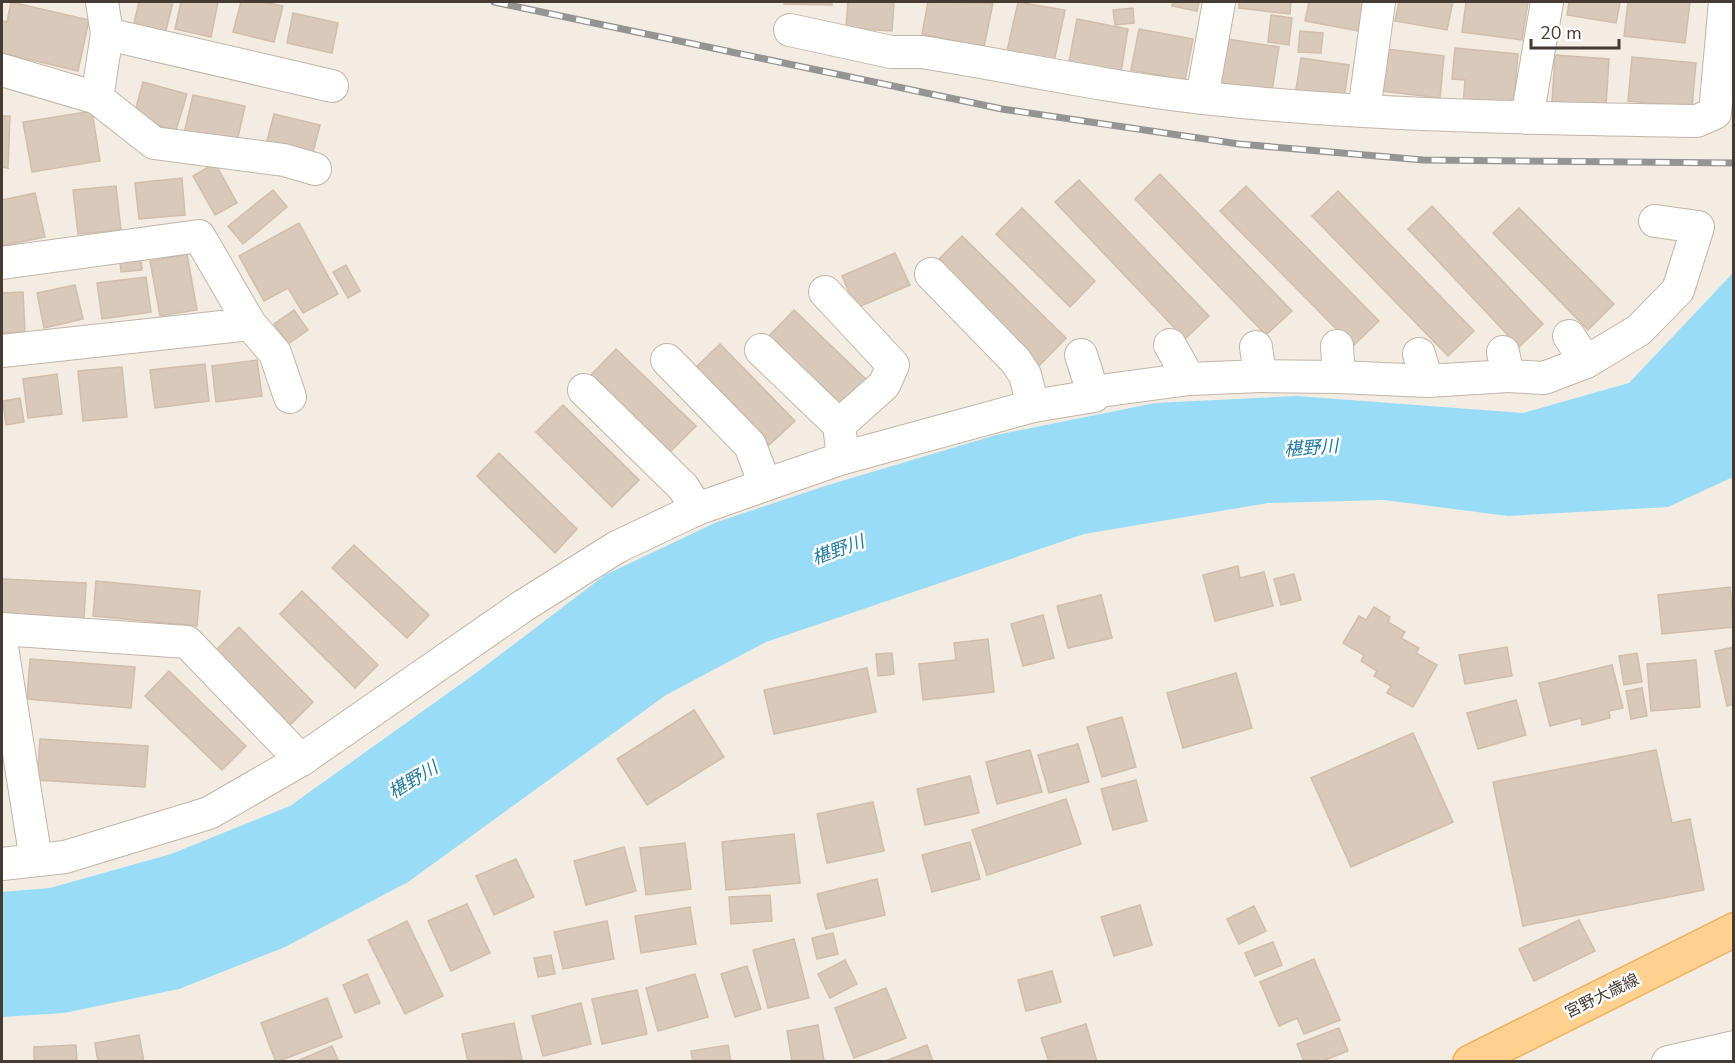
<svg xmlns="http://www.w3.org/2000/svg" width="1735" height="1063" font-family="'Nunito Sans','Noto Sans JP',sans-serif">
  <rect width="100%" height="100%" fill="#f3ece2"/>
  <path fill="#98dcf7" d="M1733,273V477L1668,507L1508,516L1384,500L1268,503L1084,534L766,642L666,695L408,882L285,947L179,989L64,1013L2,1017V892L50,888L171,854L290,806L476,673L605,575L717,522L825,486L996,435L1155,403L1296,396L1523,413L1629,383Z"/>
  <g fill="#d9c9ba" stroke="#d1bda9" stroke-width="1.5">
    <path d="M11,2L89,20L78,71L2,53V21L7,22Z"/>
    <path d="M139,2H173L164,38L132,31Z"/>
    <path d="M181,2H218L211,37L175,29Z"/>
    <path d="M241,2H264L283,6L274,42L233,32Z"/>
    <path d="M784,2H832V5L784,4Z"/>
    <path d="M848,2H894L892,31L846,28Z"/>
    <path d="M928,2L993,3L984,47L922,34Z"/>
    <path d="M1018,2L1065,10L1054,62L1007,51Z"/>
    <path d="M1173,2H1199L1197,11L1172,6Z"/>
    <path d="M1239,2H1291L1290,14L1239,8Z"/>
    <path d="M1309,2H1364L1358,31L1305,21Z"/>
    <path d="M1399,2H1453L1447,30L1395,21Z"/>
    <path d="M1466,2H1528L1522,40L1462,32Z"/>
    <path d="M1569,2H1620L1616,23L1567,15Z"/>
    <path d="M1628,2H1690L1685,43L1624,36Z"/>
    <path d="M1133,8L1134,23L1115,25L1113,10Z"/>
    <path d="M293,13L338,23L332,53L287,43Z"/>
    <path d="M1271,15L1292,18L1289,45L1268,42Z"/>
    <path d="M1077,19L1128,29L1121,72L1069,62Z"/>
    <path d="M1139,29L1193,39L1185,80L1131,70Z"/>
    <path d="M1300,31L1323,33L1321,53L1298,52Z"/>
    <path d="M1227,39L1279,47L1272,91L1221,83Z"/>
    <path d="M1455,48L1518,54L1513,109L1463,105L1465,80L1452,79Z"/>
    <path d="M1386,49L1444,56L1440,98L1382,91Z"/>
    <path d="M1555,55L1609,59L1606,106L1552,102Z"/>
    <path d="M1632,57L1696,63L1692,107L1628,101Z"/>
    <path d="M1301,58L1349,65L1344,98L1296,90Z"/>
    <path d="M143,82L187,94L176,130L133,119Z"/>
    <path d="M193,95L245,106L236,146L184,134Z"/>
    <path d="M92,111L100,161L32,172L23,122Z"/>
    <path d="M274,114L320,125L311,160L265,149Z"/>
    <path d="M2,116H10L8,168L2,167Z"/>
    <path d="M215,163L237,203L215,215L193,176Z"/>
    <path d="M1160,174L1292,311L1266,335L1135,199Z"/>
    <path d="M182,178L185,215L139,219L135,183Z"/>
    <path d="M1079,180L1209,316L1185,339L1055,202Z"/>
    <path d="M116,186L121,230L78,234L73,190Z"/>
    <path d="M1246,186L1379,321L1353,346L1220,211Z"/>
    <path d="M273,190L287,207L243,244L228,226Z"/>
    <path d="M1338,191L1474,331L1448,356L1312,216Z"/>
    <path d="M35,193L45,237L2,246V200Z"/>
    <path d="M1432,206L1543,324L1519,347L1408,229Z"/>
    <path d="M1022,208L1095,281L1070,307L996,234Z"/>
    <path d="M1519,208L1614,304L1588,330L1493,233Z"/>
    <path d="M299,223L338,294L303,313L288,288L264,301L239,256Z"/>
    <path d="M962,236L1066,338L1038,367L933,265Z"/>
    <path d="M140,250L142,270L121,272L119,252Z"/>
    <path d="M895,253L910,285L856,308L842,276Z"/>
    <path d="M187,254L197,310L160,316L150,261Z"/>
    <path d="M346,265L360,291L348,298L333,272Z"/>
    <path d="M146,277L151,312L102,319L97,283Z"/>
    <path d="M75,285L83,319L44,328L37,293Z"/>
    <path d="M23,292L25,332L2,333V293Z"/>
    <path d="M294,310L308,330L288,344L274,324Z"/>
    <path d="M794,310L871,384L843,412L767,338Z"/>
    <path d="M720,344L795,421L767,447L693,370Z"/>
    <path d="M616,349L696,426L668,454L589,377Z"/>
    <path d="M257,360L262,396L216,402L212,366Z"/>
    <path d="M205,364L209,401L155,408L150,370Z"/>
    <path d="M122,367L127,417L83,421L78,371Z"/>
    <path d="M57,374L62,414L28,418L23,379Z"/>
    <path d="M20,398L24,422L6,425L3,401Z"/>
    <path d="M563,405L639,480L612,507L536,432Z"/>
    <path d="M499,453L577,529L555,553L477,476Z"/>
    <path d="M354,545L429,615L407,638L332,568Z"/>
    <path d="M1238,566L1240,578L1264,572L1273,606L1215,621L1203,575Z"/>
    <path d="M1294,574L1301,600L1281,605L1274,579Z"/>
    <path d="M2,579L86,583L84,619L2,615Z"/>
    <path d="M96,581L200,591L197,626L93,616Z"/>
    <path d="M1730,587L1734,627L1662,634L1658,595Z"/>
    <path d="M302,591L378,665L355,688L280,614Z"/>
    <path d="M1101,595L1112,638L1068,648L1057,606Z"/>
    <path d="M1374,607L1390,617L1388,622L1405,632L1401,638L1419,648L1416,653L1437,665L1413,707L1387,693L1391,686L1374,676L1377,671L1361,661L1364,655L1343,643L1359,616L1366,620Z"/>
    <path d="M1043,615L1054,658L1023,666L1011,624Z"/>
    <path d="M239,627L313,702L288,727L214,652Z"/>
    <path d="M988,639L994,692L923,700L919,664L956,660L954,643Z"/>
    <path d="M1507,647L1512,676L1465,684L1459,655Z"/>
    <path d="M1734,647V704L1727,706L1715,651Z"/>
    <path d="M892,653L894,674L878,676L876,654Z"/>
    <path d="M1637,653L1642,682L1624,685L1619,656Z"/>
    <path d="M30,659L135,667L131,708L27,699Z"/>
    <path d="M1696,660L1700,707L1651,711L1647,664Z"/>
    <path d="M1612,665L1623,708L1609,711L1610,718L1582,725L1581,718L1550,726L1539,683Z"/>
    <path d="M867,668L876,712L774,734L764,690Z"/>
    <path d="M169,671L246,746L222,770L145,696Z"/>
    <path d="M1236,673L1252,728L1183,748L1167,693Z"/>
    <path d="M1642,688L1647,716L1631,719L1626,691Z"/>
    <path d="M1516,700L1526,735L1478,749L1467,713Z"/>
    <path d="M694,710L724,757L647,805L617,759Z"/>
    <path d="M1122,717L1136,767L1102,777L1087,727Z"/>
    <path d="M1413,733L1453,822L1351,867L1311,778Z"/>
    <path d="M40,739L148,746L145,787L37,780Z"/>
    <path d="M1078,744L1089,782L1049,793L1038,755Z"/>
    <path d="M1030,750L1042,792L997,804L986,762Z"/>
    <path d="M1656,750L1672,823L1690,819L1704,890L1523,926L1493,782Z"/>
    <path d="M970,776L979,813L925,825L917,789Z"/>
    <path d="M1136,780L1147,821L1113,830L1101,789Z"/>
    <path d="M1066,799L1081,844L987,875L972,830Z"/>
    <path d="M873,802L884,851L827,863L817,814Z"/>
    <path d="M794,834L800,883L726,890L722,842Z"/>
    <path d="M970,842L980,879L932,892L922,855Z"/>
    <path d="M685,843L691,889L646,895L640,848Z"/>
    <path d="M624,847L636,891L586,905L574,861Z"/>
    <path d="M516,859L534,897L494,915L476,876Z"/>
    <path d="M877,879L885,915L826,929L817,894Z"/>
    <path d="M770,895L772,921L731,924L729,897Z"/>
    <path d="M467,904L490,953L451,971L428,921Z"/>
    <path d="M1140,905L1152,945L1114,956L1101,917Z"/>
    <path d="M1254,906L1266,931L1239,944L1227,919Z"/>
    <path d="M690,907L696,944L641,953L635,916Z"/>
    <path d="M1579,920L1595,951L1534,981L1519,949Z"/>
    <path d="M407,921L443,996L405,1014L368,940Z"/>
    <path d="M607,921L614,959L563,969L554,932Z"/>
    <path d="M833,933L838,954L817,959L812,938Z"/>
    <path d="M794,939L809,998L768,1008L753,950Z"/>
    <path d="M1273,942L1282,965L1255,976L1245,953Z"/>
    <path d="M551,955L555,974L538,977L534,958Z"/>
    <path d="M1314,959L1340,1020L1304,1034L1297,1018L1279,1026L1260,982Z"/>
    <path d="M845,960L857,984L830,998L818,974Z"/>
    <path d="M747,966L761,1009L735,1017L721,974Z"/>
    <path d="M1052,971L1061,1002L1026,1011L1018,980Z"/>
    <path d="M367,974L380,1003L355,1013L343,985Z"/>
    <path d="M695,974L708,1017L658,1031L646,988Z"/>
    <path d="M886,988L906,1038L854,1058L835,1008Z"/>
    <path d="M637,990L647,1034L602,1044L592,999Z"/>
    <path d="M327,998L342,1037L276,1062L261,1023Z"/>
    <path d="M581,1003L591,1044L543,1056L532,1016Z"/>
    <path d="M514,1023L522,1060L468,1062L462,1034Z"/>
    <path d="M1086,1024L1097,1062H1049L1041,1038Z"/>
    <path d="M818,1025L824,1061L792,1062L787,1031Z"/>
    <path d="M1339,1028L1348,1051L1320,1062H1304L1297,1044Z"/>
    <path d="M139,1035L144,1062H98L95,1043Z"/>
    <path d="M76,1045L77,1062H34V1047Z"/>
    <path d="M728,1045L731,1062H693L691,1051Z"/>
    <path d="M927,1045L933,1062H883Z"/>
    <path d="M332,1046L339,1062H295Z"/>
  </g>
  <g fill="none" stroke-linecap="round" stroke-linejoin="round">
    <g stroke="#c2b5a7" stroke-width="34">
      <g id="minor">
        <path d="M102,2L107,34L332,86"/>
        <path d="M790,30L891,52H922C1015,67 1111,88 1204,98C1367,116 1532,118 1697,121L1715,113L1725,2"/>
        <path d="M2,70L97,98L107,34"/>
        <path d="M97,98L154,143L284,160L315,169"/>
        <path d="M1202,98L1219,2"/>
        <path d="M1364,111L1379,2"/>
        <path d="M1527,118L1547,2"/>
        <path d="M2,263L199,236L250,324"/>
        <path d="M825,292L893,365L884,385L839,425"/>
        <path d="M761,350L839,425L843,458L765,485"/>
        <path d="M2,351L250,324L275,353L290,397"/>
        <path d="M667,360L750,445L765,485L697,509"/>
        <path d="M1586,362L1639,330L1678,290L1698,227L1655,221"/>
        <path d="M1260,376L1339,377L1337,346"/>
        <path d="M1508,376L1544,378L1586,362L1569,336"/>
        <path d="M1339,377L1427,381L1419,354"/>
        <path d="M1189,379L1260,376L1256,347"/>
        <path d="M1427,381L1508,376L1503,352"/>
        <path d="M1093,392L1189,379L1170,345"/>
        <path d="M1033,406L1094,396L1081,355"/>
        <path d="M843,458L1033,406L1025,375L1015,360L931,274"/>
        <path d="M2,629L187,642L301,760L209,813L65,857L2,864"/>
        <path d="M2,647L36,860"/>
        <path d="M301,760L523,606L617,547L697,509L683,487L584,390"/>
        <path d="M1668,1062L1734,1047"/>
      </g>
    </g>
    <g stroke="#efae55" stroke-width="36">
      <path id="major" d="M1470,1062L1734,930"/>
    </g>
    <use href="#minor" stroke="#fff" stroke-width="32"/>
    <use href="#major" stroke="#ffd18f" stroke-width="33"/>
    <g stroke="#949494" stroke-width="7">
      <path id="rail" d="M494,2L1002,109L1239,144L1423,160L1734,163"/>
    </g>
    <use href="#rail" stroke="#fff" stroke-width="4.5" stroke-dasharray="14" stroke-linecap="butt"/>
  </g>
  <g text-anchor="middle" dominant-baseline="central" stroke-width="5" stroke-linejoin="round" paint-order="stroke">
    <g font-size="16" fill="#453b32" stroke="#fff">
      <text transform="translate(1602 996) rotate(-26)">宮野大歳線</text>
    </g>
    <g font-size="18" font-style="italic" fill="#1f7aa1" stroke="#fff">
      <text transform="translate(1311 448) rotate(-4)">椹野川</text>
      <text transform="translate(838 550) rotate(-20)">椹野川</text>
      <text transform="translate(413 780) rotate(-31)">椹野川</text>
    </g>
  </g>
  <rect width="1735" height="1063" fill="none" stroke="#453b32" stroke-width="6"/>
  <path d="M1531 39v9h88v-9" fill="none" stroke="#453b32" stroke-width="3"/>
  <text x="1540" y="39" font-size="18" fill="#453b32" stroke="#ffffff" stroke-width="4.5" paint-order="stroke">20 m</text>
</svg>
